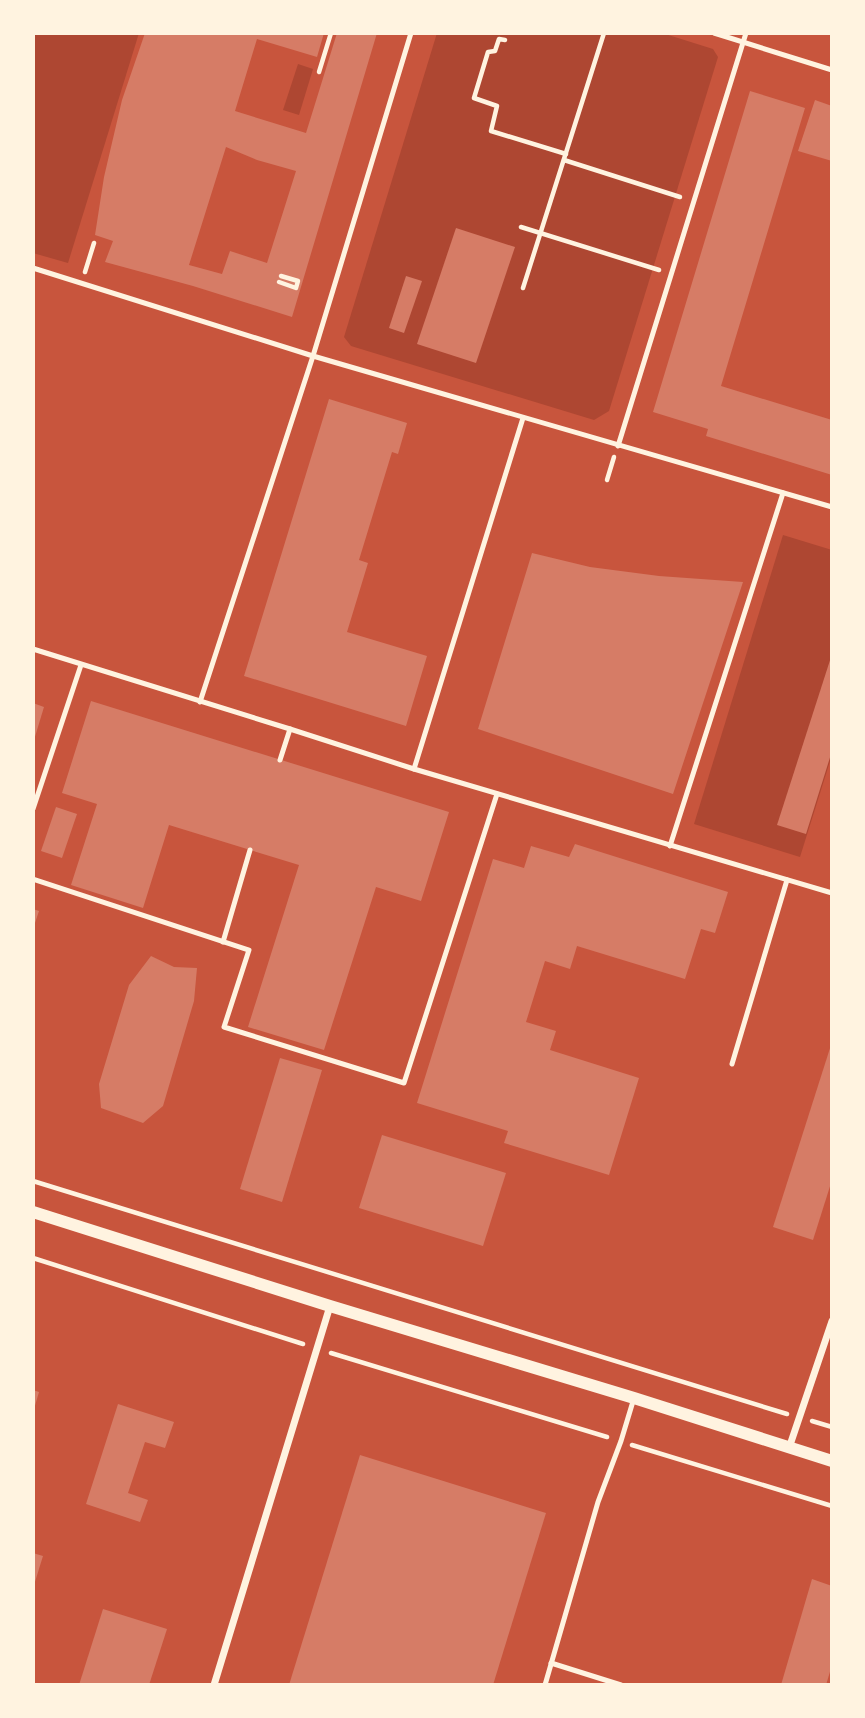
<svg xmlns="http://www.w3.org/2000/svg" width="865" height="1718" font-family="Figtree,sans-serif">
  <rect width="100%" height="100%" fill="#c8553d"/>
  <g fill="#ae4732">
    <path d="M33,33H139L68,263L33,253Z"/>
    <path d="M437,33H662L713,49L718,57L609,411L594,420L351,346L344,337Z"/>
    <path d="M298,64L313,69L299,115L283,110Z"/>
    <path d="M783,535L832,550V755L800,857L694,824Z"/>
  </g>
  <g fill="#d67c66" fill-rule="evenodd">
    <path d="M145,33H324L317,57L257,39L235,111L306,133L337,33H377L292,317L193,286L105,262L113,241L95,235L104,177L122,100ZM226,147L257,160L296,171L267,263L230,251L222,274L189,265Z"/>
    <path d="M750,91L805,108L721,386L832,420V475L706,436L708,429L653,412Z"/>
    <path d="M815,100L832,106V161L798,151Z"/>
    <path d="M456,228L515,247L476,363L417,344Z"/>
    <path d="M406,276L422,281L404,333L389,328Z"/>
    <path d="M329,399L407,423L398,454L392,452L359,560L368,563L347,632L427,656L406,726L244,676Z"/>
    <path d="M532,553L590,567L659,576L743,582L673,794L478,729Z"/>
    <path d="M832,654V751L806,834L777,825Z"/>
    <path d="M91,701L449,812L421,901L376,887L324,1050L248,1027L299,865L169,825L143,908L71,885L97,804L62,793Z"/>
    <path d="M33,703L44,707L34,740H33Z"/>
    <path d="M56,807L77,814L62,858L41,851Z"/>
    <path d="M575,844L728,892L715,933L701,929L685,979L577,946L570,969L545,961L526,1022L556,1031L550,1050L639,1078L609,1175L504,1143L508,1131L417,1103L493,859L524,868L531,846L569,857Z"/>
    <path d="M33,909L39,911L34,926H33Z"/>
    <path d="M151,956L174,967L197,968L194,1001L163,1106L143,1123L101,1108L99,1084L129,985Z"/>
    <path d="M831,1045L832,1180L813,1240L773,1227Z"/>
    <path d="M280,1058L322,1070L282,1202L240,1189Z"/>
    <path d="M382,1135L506,1173L483,1246L359,1208Z"/>
    <path d="M33,1390L39,1392L34,1409H33Z"/>
    <path d="M118,1404L174,1422L165,1448L145,1442L128,1493L148,1500L140,1522L86,1504Z"/>
    <path d="M360,1455L546,1513L493,1685H289Z"/>
    <path d="M33,1553L43,1556L34,1585L33,1584Z"/>
    <path d="M812,1579L832,1586V1665L826,1685H781Z"/>
    <path d="M103,1609L167,1629L149,1685H79Z"/>
  </g>
  <g fill="none" stroke-linecap="round" stroke-linejoin="round">
    <g stroke="#fff3e0" stroke-width="4.5">
      <path d="M505,40L499,39L495,51L488,52L474,98L497,106L491,131L566,154"/>
      <path d="M319,72L331,33"/>
      <path d="M564,160L680,197"/>
      <path d="M521,227L659,270"/>
      <path d="M85,272L94,243"/>
      <path d="M279,282L296,288L298,281L281,276"/>
      <path d="M523,288L604,33"/>
      <path d="M607,480L614,457"/>
      <path d="M33,1181L787,1414"/>
      <path d="M33,1258L303,1344"/>
      <path d="M331,1353L607,1437"/>
      <path d="M812,1421L832,1427"/>
      <path d="M632,1445L832,1506"/>
    </g>
    <g stroke="#fff3e0" stroke-width="5">
      <path d="M714,33L832,70"/>
      <path d="M33,268L313,356L832,507"/>
      <path d="M618,446L746,33"/>
      <path d="M33,649L290,729L414,769L832,893"/>
      <path d="M200,702L313,356L411,33"/>
      <path d="M280,760L290,729"/>
      <path d="M414,769L523,418"/>
      <path d="M33,809L81,665"/>
      <path d="M670,846L783,493"/>
      <path d="M33,879L249,950L224,1027L404,1083L497,794"/>
      <path d="M223,942L250,850"/>
      <path d="M732,1064L787,880"/>
      <path d="M551,1663L621,1685"/>
      <path d="M545,1685L598,1502L621,1441L634,1398"/>
    </g>
    <g stroke="#fff3e0" stroke-width="7">
      <path d="M789,1448L832,1321"/>
      <path d="M214,1685L330,1306"/>
    </g>
    <path stroke="#fff3e0" stroke-width="12" d="M33,1212L330,1306L634,1398L832,1461"/>
  </g>
  <rect width="865" height="1718" fill="none" stroke="#fff3e0" stroke-width="70"/>
</svg>
